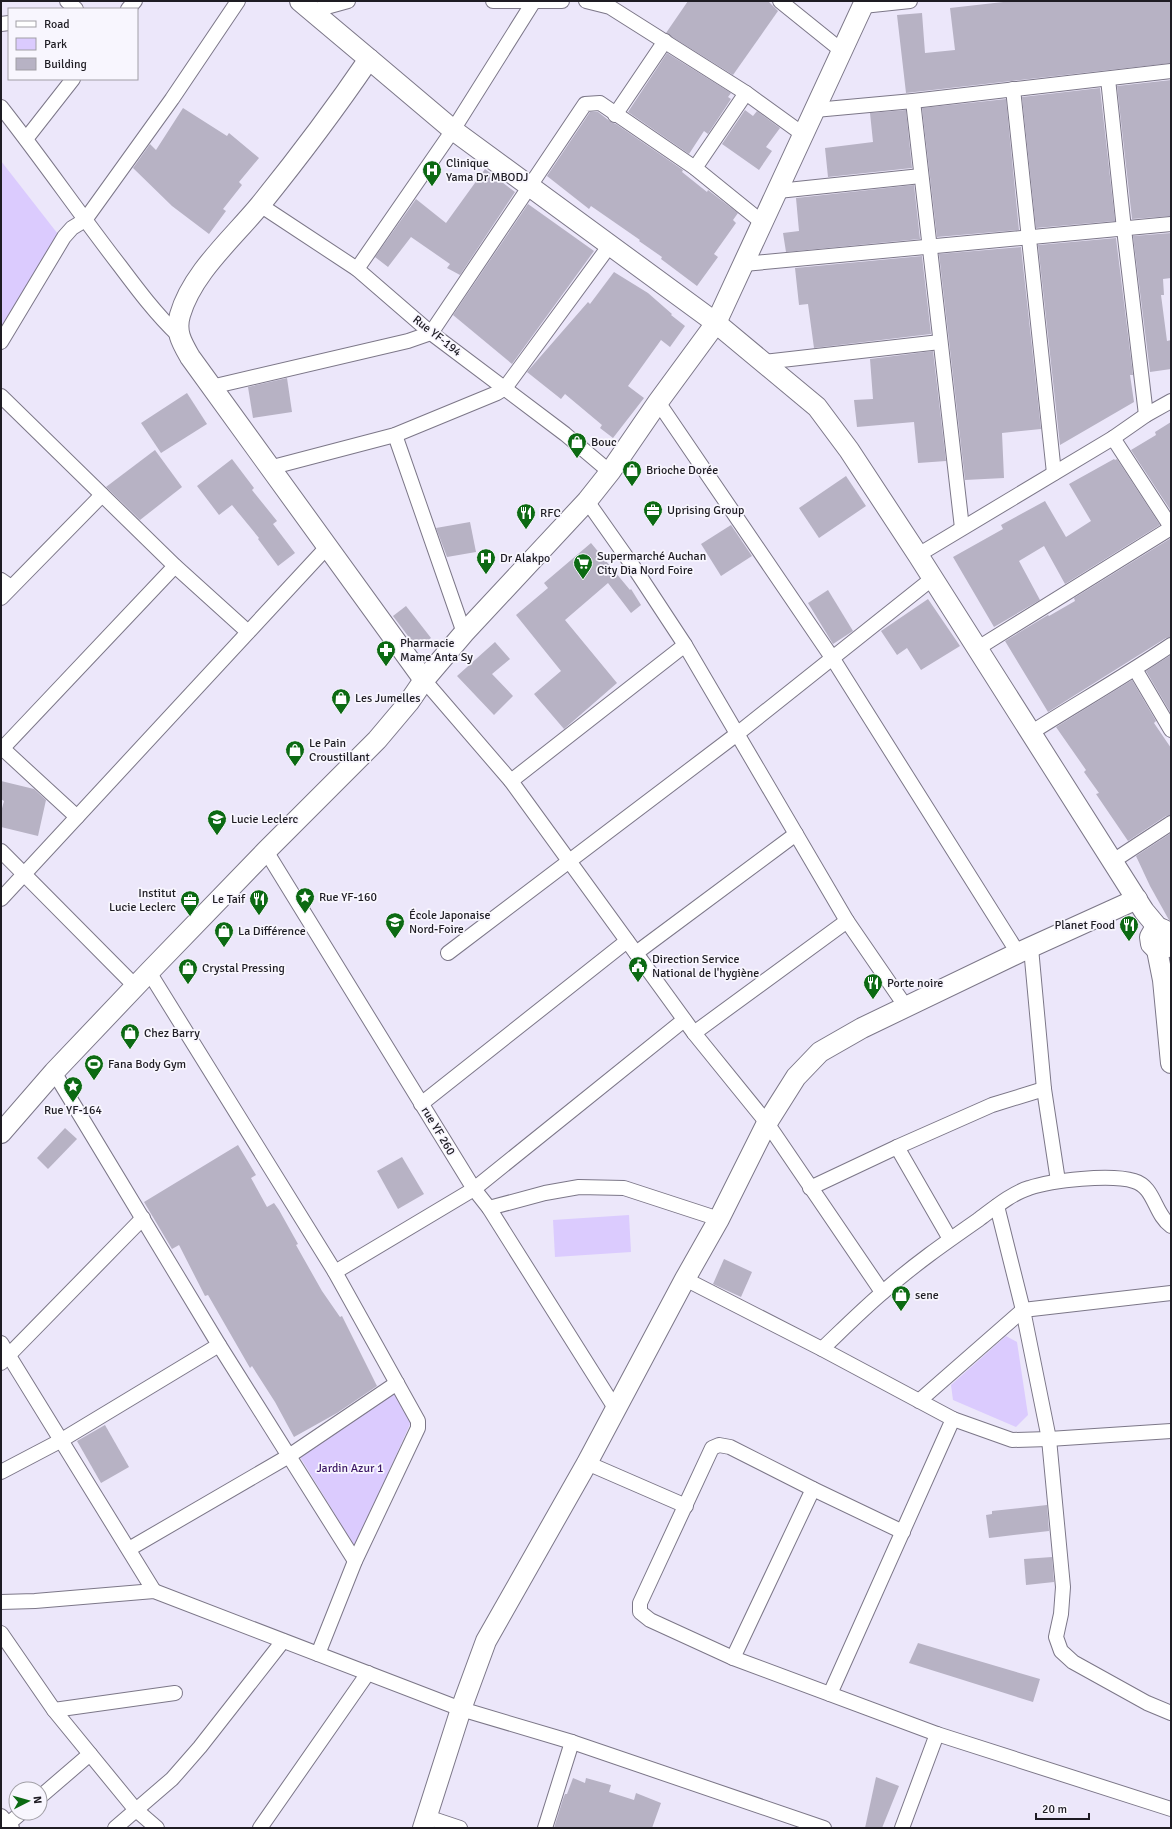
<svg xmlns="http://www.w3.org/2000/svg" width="1172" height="1829" font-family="Signika,sans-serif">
  <rect width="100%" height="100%" fill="#ece7fa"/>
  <g fill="#dbcbfe">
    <path d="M1,161L61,238L1,327Z"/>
    <path d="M629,1215L631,1252L555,1257L553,1220Z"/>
    <path d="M1006,1336L1017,1342L1028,1415L1016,1427L953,1400L951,1385Z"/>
    <path d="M395,1393L411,1422L355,1547L300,1457Z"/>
  </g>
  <g fill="#b7b2c4">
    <path d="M688,1H768L778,11L733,75L666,33Z"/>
    <path d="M1012,1H1171V63L906,93L897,15L922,13L925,53L955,50L950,8Z"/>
    <path d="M667,53L731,93L728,97L731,99L708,134L704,131L689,154L628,112Z"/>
    <path d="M1171,80V216L1132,219L1117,86Z"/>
    <path d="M1100,88L1115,221L1036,228L1022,97Z"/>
    <path d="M1006,99L1019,230L937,237L922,108Z"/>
    <path d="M183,108L227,136L229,133L259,158L239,182L242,185L223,209L226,211L209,234L172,206L133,168L150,144L156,150Z"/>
    <path d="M745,110L753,116L757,111L780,128L766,147L772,151L759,170L722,144Z"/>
    <path d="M906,110L912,168L828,177L825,148L873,142L870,113Z"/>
    <path d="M590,112H598L611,122L616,124L683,170L682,172L707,192L708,190L738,213L733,220L736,223L714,254L718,257L697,286L661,259L662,257L639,241L640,240L591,206L589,209L547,176Z"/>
    <path d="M485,169L515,192L460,275L447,268L450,264L411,237L388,267L375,257L416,199L446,223Z"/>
    <path d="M914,185L920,239L786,252L783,233L799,231L796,198Z"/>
    <path d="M528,204L594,251L512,364L453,315Z"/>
    <path d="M1171,233V278L1163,279L1164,295H1161L1167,341L1171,340V369L1150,372L1133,236Z"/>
    <path d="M1116,238L1133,375H1130L1134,402L1060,445L1038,245Z"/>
    <path d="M1021,247L1041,429L1002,433L1004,478L965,480L939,254Z"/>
    <path d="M922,256L931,334L814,348L808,304L799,305L795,268Z"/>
    <path d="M614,272L648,293L672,314L671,315L685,326L670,347L661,340L628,386L644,398L613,438L600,428L602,425L565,394L561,399L527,372L588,302L590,304Z"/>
    <path d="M933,351L946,461L918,463L914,422L857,427L854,400L873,399L870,359Z"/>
    <path d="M287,378L292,412L253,418L248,387Z"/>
    <path d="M187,393L207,424L161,453L141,423Z"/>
    <path d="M1171,422V511L1131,450L1156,435L1155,432Z"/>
    <path d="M155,450L182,487L140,520L106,487Z"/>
    <path d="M232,459L254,488L252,490L277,521L273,524L295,553L278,566L258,539L259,538L232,505L219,515L197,486Z"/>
    <path d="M1114,459L1115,460L1117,459L1160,525L1065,584L1044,546L1019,561L1040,600L994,627L953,557L1003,529L1001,525L1045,501L1066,537L1091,521L1069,484Z"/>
    <path d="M846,476L866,506L819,538L799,508Z"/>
    <path d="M470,522L476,552L447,557L436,528Z"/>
    <path d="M731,525L752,556L721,576L701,544Z"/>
    <path d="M1171,538V637L1166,638L1048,712L1005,641L1048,615L1049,616L1075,601L1074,598Z"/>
    <path d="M591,543L630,590L631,589L641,605L631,613L608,583L565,620L617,683L564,729L534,694L561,671L516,615L548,588L544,583Z"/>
    <path d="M828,590L853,631L833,644L808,603Z"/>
    <path d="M928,599L960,646L921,670L907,648L897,655L881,631Z"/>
    <path d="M406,606L431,638L417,648L393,616Z"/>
    <path d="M495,642L510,659L492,674L513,696L494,715L457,676Z"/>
    <path d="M1171,655V711L1170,712L1146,671Z"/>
    <path d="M1132,680L1156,721L1154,723L1171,748V815L1166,816L1128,841L1096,794L1099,793L1084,772L1086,770L1056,727Z"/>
    <path d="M1,781L34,789L46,800L38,836L1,827V812L4,801L1,799Z"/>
    <path d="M1171,833V921L1169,920L1150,886L1136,856Z"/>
    <path d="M65,1128L77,1139L48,1169L37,1158Z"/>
    <path d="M238,1145L256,1175L251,1178L267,1207L274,1203L279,1210L298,1244L296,1245L322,1291L340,1317L342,1316L377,1386L337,1413L294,1437L275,1402L252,1366L250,1368L208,1295L205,1296L179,1245L172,1249L144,1202Z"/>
    <path d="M402,1157L424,1194L398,1209L377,1171Z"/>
    <path d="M724,1259L752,1272L741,1297L713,1284Z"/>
    <path d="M105,1425L129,1467L101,1483L77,1441Z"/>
    <path d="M1047,1505L1049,1531L989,1538L986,1515L992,1514V1511Z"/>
    <path d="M1052,1557L1054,1582L1026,1585L1024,1559Z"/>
    <path d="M918,1643L1040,1679L1033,1702L909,1663Z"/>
    <path d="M876,1777L899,1786L882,1828H865Z"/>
    <path d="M573,1778L585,1783L586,1778L611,1785L609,1792L634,1800L636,1793L661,1803L652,1828H554L563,1799L565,1794H567Z"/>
  </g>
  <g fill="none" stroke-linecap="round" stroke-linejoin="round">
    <g stroke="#7c7788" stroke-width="16">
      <g id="street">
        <path d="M67,1L76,9"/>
        <path d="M493,1H562"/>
        <path d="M586,1L610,7L746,93L804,135"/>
        <path d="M780,1L842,51"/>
        <path d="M863,6L910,1"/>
        <path d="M128,9L135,1"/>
        <path d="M312,11L348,1"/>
        <path d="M1,24L9,23"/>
        <path d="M1108,79L1124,229L1146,415"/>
        <path d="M1013,89L1054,473"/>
        <path d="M913,101L962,528"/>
        <path d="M1,107C42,159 79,213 120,266C138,290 156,314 178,335"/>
        <path d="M815,110L913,101L1171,71"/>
        <path d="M615,115L665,41"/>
        <path d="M26,139L73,79"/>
        <path d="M695,168L746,93"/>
        <path d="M778,191L921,176"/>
        <path d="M260,205L357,269L431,333L565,434L610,472"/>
        <path d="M744,264L1171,224"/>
        <path d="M357,269L453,130L534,1"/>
        <path d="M1,342L64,237L72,228L85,220L172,99L238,1"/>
        <path d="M764,362L940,342"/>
        <path d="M211,387L408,341L431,333L585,104L600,103L695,168L763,223"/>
        <path d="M1,396L175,566L248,632"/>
        <path d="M658,402L833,659L1018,953"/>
        <path d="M395,435L464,633"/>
        <path d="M1113,438L1171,527"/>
        <path d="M269,468L395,435L497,393L505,388L610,245"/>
        <path d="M587,501L637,572L685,645L847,921L906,1007"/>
        <path d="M918,555L1113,438L1146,415L1171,401"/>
        <path d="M1,580L11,587"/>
        <path d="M1,598L102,495"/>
        <path d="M978,648L1171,528"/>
        <path d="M1135,669L1171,730"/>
        <path d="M424,680L511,781L694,1033L767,1123L882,1292"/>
        <path d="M1032,732C1078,703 1125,676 1171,645"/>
        <path d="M2,748L77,817"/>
        <path d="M1,750L175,566"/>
        <path d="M511,781L685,645"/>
        <path d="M1,851L136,987"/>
        <path d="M266,851L474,1189L489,1208L615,1408"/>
        <path d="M1113,861L1171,823"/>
        <path d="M1,899L328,546"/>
        <path d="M1031,948L1044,1089L1058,1181"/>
        <path d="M448,953L737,734L933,578"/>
        <path d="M636,953L796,834"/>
        <path d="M149,972L335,1272L418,1421V1428L355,1561L318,1654"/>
        <path d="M694,1033L847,921"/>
        <path d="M54,1072L219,1345L355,1561"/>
        <path d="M421,1104L627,941"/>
        <path d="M897,1147L950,1239"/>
        <path d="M810,1188L897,1147L992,1105L1044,1089"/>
        <path d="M997,1206L1023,1310L1049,1439L1063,1587L1061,1614L1056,1637L1061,1651L1073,1662L1147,1703L1171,1713"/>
        <path d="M489,1208L545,1193L579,1187L624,1188L719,1219"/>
        <path d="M335,1272L474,1189L684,1020"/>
        <path d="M685,1279L822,1349L953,1419L1012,1440L1049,1439L1171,1431"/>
        <path d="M1,1343L154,1591"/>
        <path d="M822,1349C842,1330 861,1311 882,1293C912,1266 945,1243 978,1220C993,1209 1012,1193 1029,1188C1052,1180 1111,1174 1134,1181C1155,1187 1154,1214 1171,1226"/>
        <path d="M1,1363L143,1218"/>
        <path d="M919,1401L1023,1310L1171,1293"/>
        <path d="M587,1463L686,1506"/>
        <path d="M1,1472L60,1441L219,1345"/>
        <path d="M903,1532L813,1489L730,1447L719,1445L712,1448L640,1603V1612L650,1620L733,1658L937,1734L1171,1809"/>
        <path d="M129,1549L289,1456L397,1383"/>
        <path d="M1,1602L35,1601L154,1591L461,1709L572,1742L824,1828"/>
        <path d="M1,1633L54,1710L135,1809L157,1828"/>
        <path d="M733,1658L813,1489"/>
        <path d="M830,1694L953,1419"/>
        <path d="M54,1710L175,1693"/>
        <path d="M40,1797L90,1754"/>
        <path d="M1,1816L12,1828"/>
        <path d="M427,1817L460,1828"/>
        <path d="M8,1824L21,1813"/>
        <path d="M115,1828L172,1779L200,1747L283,1641"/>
        <path d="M260,1828L368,1673"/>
        <path d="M545,1828L572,1742"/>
        <path d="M902,1828L937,1734"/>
      </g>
    </g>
    <g stroke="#7c7788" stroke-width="22">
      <g id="secondary">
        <path d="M300,1L369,59C335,109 298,158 260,205C233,238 192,273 180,315C175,332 182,343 190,357L424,680"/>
        <path d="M369,59L453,130L716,323L817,407L849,450L918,555L1144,911L1159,929"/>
        <path d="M1171,941L1168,932L1162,929L1154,930L1150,937L1151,944L1157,950L1165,948L1171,941"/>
        <path d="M1157,950L1163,980L1171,1063"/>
        <path d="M1,1133L54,1072L149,972L266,851L377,740L409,702L424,680L464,633L587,501L610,472L658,402L716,323L865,1"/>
        <path d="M423,1828L461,1709L486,1641L587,1463L685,1279L719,1219L767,1123L796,1077L820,1052L862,1028L1018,953L1137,899"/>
      </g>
    </g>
    <use href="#street" stroke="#fff" stroke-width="14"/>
    <use href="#secondary" stroke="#fff" stroke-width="20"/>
  </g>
  <defs>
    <g id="hospital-pin" transform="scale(1)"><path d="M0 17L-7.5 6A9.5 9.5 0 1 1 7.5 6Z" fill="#0c6a13" stroke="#f8f6fe"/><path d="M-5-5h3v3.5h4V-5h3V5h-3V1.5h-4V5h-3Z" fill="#fff"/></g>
    <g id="shop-pin" transform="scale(1)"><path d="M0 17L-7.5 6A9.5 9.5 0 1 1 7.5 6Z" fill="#0c6a13" stroke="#f8f6fe"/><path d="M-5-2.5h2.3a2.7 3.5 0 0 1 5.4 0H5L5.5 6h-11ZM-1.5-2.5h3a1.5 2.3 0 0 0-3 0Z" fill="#fff"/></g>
    <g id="office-pin" transform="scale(1)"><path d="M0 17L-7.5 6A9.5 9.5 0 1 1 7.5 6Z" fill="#0c6a13" stroke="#f8f6fe"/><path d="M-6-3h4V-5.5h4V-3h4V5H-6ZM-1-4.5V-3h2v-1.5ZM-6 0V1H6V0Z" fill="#fff"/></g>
    <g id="restaurant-pin" transform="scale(1)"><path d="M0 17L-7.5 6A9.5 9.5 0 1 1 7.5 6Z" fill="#0c6a13" stroke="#f8f6fe"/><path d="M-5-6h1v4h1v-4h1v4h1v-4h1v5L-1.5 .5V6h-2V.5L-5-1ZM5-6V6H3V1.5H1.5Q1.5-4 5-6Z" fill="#fff"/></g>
    <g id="supermarket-pin" transform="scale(1)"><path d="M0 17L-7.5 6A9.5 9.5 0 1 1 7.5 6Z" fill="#0c6a13" stroke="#f8f6fe"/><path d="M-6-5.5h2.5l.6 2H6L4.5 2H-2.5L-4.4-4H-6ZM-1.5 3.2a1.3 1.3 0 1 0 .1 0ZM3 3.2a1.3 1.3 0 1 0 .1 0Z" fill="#fff"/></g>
    <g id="pharmacy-pin" transform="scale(1)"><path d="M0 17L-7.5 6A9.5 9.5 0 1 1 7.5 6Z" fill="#0c6a13" stroke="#f8f6fe"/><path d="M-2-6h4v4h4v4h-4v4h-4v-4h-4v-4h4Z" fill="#fff"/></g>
    <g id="school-pin" transform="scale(1)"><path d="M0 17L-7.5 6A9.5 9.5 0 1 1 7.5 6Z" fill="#0c6a13" stroke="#f8f6fe"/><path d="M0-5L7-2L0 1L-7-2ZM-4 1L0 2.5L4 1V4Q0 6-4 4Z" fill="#fff"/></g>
    <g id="sight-pin" transform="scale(1)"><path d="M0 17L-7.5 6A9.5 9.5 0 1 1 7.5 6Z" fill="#0c6a13" stroke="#f8f6fe"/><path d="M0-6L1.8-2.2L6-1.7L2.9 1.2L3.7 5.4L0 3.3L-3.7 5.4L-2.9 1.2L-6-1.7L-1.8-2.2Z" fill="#fff"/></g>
    <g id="civic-pin" transform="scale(1)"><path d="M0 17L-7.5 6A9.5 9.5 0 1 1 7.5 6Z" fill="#0c6a13" stroke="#f8f6fe"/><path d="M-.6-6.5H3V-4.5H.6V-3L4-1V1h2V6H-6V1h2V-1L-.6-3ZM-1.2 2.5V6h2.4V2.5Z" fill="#fff"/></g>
    <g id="stadium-pin" transform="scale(1)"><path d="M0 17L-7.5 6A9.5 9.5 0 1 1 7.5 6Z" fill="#0c6a13" stroke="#f8f6fe"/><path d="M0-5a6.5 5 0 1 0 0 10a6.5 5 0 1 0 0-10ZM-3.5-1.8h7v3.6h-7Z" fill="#fff"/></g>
  </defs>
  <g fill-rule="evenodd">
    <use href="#hospital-pin" x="432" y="170"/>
    <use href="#shop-pin" x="577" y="442"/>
    <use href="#shop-pin" x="632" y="470"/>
    <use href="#office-pin" x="653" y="510"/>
    <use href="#restaurant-pin" x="526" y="513"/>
    <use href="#hospital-pin" x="486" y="558"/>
    <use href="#supermarket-pin" x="583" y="563"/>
    <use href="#pharmacy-pin" x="386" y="650"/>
    <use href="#shop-pin" x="341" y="698"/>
    <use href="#shop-pin" x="295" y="750"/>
    <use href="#school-pin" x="217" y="819"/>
    <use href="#sight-pin" x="305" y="897"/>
    <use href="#restaurant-pin" x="259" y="899"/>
    <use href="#office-pin" x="190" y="900"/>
    <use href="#school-pin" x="395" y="922"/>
    <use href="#restaurant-pin" x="1129" y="925"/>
    <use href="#shop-pin" x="224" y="931"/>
    <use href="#civic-pin" x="638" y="966"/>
    <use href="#shop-pin" x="188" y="968"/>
    <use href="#restaurant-pin" x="873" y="983"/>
    <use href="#shop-pin" x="130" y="1033"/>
    <use href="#stadium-pin" x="94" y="1064"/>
    <use href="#sight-pin" x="73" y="1086"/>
    <use href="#shop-pin" x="901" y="1295"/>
  </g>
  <g text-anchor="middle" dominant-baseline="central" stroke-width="3.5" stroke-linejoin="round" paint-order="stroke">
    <g font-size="12" fill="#1e1c23" stroke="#f8f6fe" text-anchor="start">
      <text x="446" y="163">Clinique<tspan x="446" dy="14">Yama Dr MBODJ</tspan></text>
      <text x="591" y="442">Bouc</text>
      <text x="646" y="470">Brioche Dorée</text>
      <text x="667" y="510">Uprising Group</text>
      <text x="540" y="513">RFC</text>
      <text x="597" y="556">Supermarché Auchan<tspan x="597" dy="14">City Dia Nord Foire</tspan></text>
      <text x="500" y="558">Dr Alakpo</text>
      <text x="400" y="643">Pharmacie<tspan x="400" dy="14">Mame Anta Sy</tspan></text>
      <text x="355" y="698">Les Jumelles</text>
      <text x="309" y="743">Le Pain<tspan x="309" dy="14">Croustillant</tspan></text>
      <text x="231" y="819">Lucie Leclerc</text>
      <text x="176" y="893" text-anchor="end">Institut<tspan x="176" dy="14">Lucie Leclerc</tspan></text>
      <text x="319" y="897">Rue YF-160</text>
      <text x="245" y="899" text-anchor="end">Le Taif</text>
      <text x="409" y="915">École Japonaise<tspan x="409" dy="14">Nord-Foire</tspan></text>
      <text x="1115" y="925" text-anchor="end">Planet Food</text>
      <text x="238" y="931">La Différence</text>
      <text x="652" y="959">Direction Service<tspan x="652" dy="14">National de l'hygiène</tspan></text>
      <text x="202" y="968">Crystal Pressing</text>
      <text x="887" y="983">Porte noire</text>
      <text x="144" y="1033">Chez Barry</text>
      <text x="108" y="1064">Fana Body Gym</text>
      <text x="73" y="1110" text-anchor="middle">Rue YF-164</text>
      <text x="915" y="1295">sene</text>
    </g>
    <g font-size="12" fill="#1e1c23" stroke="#f8f6fe">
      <text transform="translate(437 336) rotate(38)">Rue YF-194</text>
      <text transform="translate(438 1131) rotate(59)">rue YF 260</text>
    </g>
    <g font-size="12" fill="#3b1766" stroke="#f8f6fe">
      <text x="350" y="1468">Jardin Azur 1</text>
    </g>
  </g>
  <rect width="1172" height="1829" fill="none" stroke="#1e1c23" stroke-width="4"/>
  <rect x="8" y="8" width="130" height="72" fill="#f8f6fe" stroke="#a19fa6"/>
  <rect x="16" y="21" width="20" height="6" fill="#ffffff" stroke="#a19fa6"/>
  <text x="44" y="28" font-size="12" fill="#1e1c23">Road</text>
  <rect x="16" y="38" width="20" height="12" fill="#dbcbfe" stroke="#a19fa6"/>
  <text x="44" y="48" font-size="12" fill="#1e1c23">Park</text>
  <rect x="16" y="58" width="20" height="12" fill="#b7b2c4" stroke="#a19fa6"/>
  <text x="44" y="68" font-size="12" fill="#1e1c23">Building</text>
  <g transform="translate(28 1801) rotate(84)"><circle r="19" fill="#f8f6fe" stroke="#a19fa6"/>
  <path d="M0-3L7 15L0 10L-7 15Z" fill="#0c6a13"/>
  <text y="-6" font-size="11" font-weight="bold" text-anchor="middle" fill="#1e1c23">N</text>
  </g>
  <path d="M1036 1813v6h53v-6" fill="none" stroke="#1e1c23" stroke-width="2"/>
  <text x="1042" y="1813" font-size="12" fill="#1e1c23" stroke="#f8f6fe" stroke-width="3" paint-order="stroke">20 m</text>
</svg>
